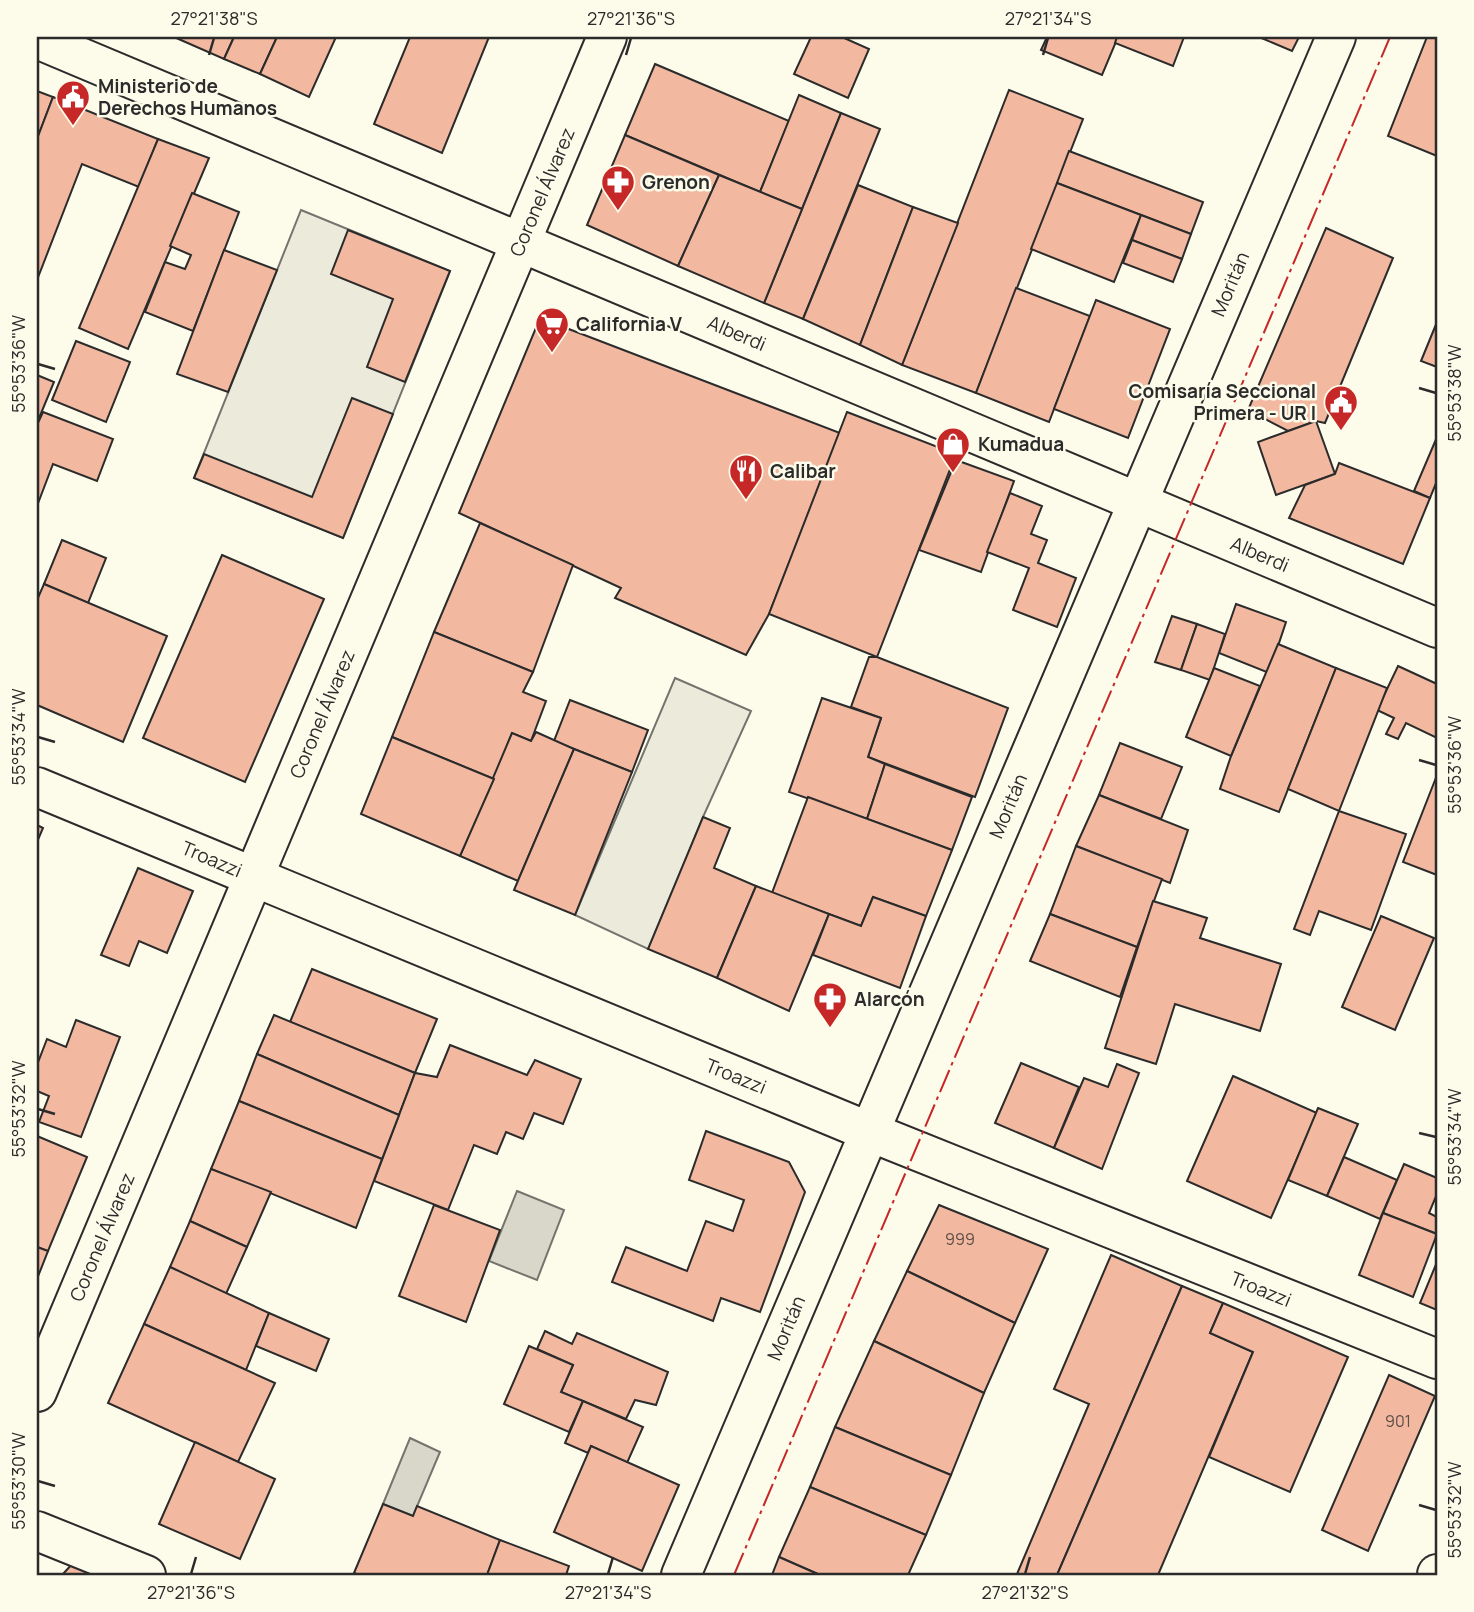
<svg xmlns="http://www.w3.org/2000/svg" width="1474" height="1612" font-family="Manrope,sans-serif">
  <rect width="100%" height="100%" fill="#fdfbea"/>
  <path fill="#ecebdb" stroke="#74746e" stroke-width="2" d="M675,678L751,711L703,817L650,948L648,949L575,915Z"/>
  <path fill="#eceadb" stroke="#74746e" stroke-width="2" d="M301,210L450,271L343,538L194,478Z"/>
  <g fill="#d8d7c9" stroke="#74746e" stroke-width="2">
    <path d="M517,1191L564,1210L537,1280L489,1261Z"/>
    <path d="M410,1438L440,1452L413,1516L383,1504Z"/>
  </g>
  <g fill="#f2b8a0" stroke="#2b2b2b" stroke-width="2">
    <path d="M174,37H234L224,59Z"/>
    <path d="M234,37H277L260,74L224,59Z"/>
    <path d="M277,37H336L309,97L260,74Z"/>
    <path d="M410,37H489L442,153L374,124Z"/>
    <path d="M811,37H842L869,49L848,98L794,74Z"/>
    <path d="M1047,37H1118L1102,75L1041,50Z"/>
    <path d="M1117,37H1184L1173,66L1115,43Z"/>
    <path d="M1259,37H1299L1292,51Z"/>
    <path d="M1427,37H1437V156L1388,136Z"/>
    <path d="M655,64L789,121L760,192L625,135Z"/>
    <path d="M1009,90L1083,119L976,393L902,365Z"/>
    <path d="M37,91L53,97L37,139Z"/>
    <path d="M799,95L841,113L802,209L760,192Z"/>
    <path d="M53,97L158,139L139,187L82,164L37,280V139Z"/>
    <path d="M841,113L880,129L803,319L764,303Z"/>
    <path d="M625,135L719,175L678,266L587,225Z"/>
    <path d="M158,139L209,158L128,349L79,328Z"/>
    <path d="M1069,151L1203,202L1191,234L1057,183Z"/>
    <path d="M719,175L802,209L764,303L678,266Z"/>
    <path d="M1057,183L1141,215L1114,282L1031,249Z"/>
    <path d="M858,185L913,207L860,345L803,319Z"/>
    <path d="M192,193L239,212L193,331L145,312L165,262L185,269L191,255L170,246Z"/>
    <path d="M913,207L958,223L902,365L860,345Z"/>
    <path d="M1141,215L1191,234L1182,259L1132,240Z"/>
    <path d="M1326,228L1393,258L1325,423L1316,421L1288,431L1248,410Z"/>
    <path d="M348,230L450,271L405,382L367,367L393,299L331,274Z"/>
    <path d="M1132,240L1182,259L1173,282L1123,263Z"/>
    <path d="M224,250L277,270L228,392L177,374Z"/>
    <path d="M1016,288L1090,316L1049,422L976,393Z"/>
    <path d="M1096,300L1170,329L1128,438L1054,409Z"/>
    <path d="M540,318L840,433L769,614L746,655L615,598L621,588L459,513Z"/>
    <path d="M1437,322V367L1421,361Z"/>
    <path d="M76,341L130,362L106,422L52,400Z"/>
    <path d="M37,375L54,382L37,423Z"/>
    <path d="M352,398L393,414L343,538L194,478L204,454L312,497Z"/>
    <path d="M43,412L113,439L97,481L53,464L37,506V425Z"/>
    <path d="M847,412L956,454L877,657L769,614Z"/>
    <path d="M1316,421L1335,474L1276,495L1258,442Z"/>
    <path d="M1437,437V481L1430,498L1414,491Z"/>
    <path d="M956,460L1014,481L981,572L919,550Z"/>
    <path d="M1339,463L1430,498L1403,564L1289,518L1305,485L1335,474Z"/>
    <path d="M1010,493L1042,506L1031,534L1047,540L1038,563L1076,578L1057,627L1013,610L1029,568L987,552Z"/>
    <path d="M480,523L573,565L533,672L434,632Z"/>
    <path d="M62,540L106,558L88,603L44,584Z"/>
    <path d="M222,555L324,599L245,782L143,738Z"/>
    <path d="M44,584L167,636L123,742L37,705V600Z"/>
    <path d="M1236,604L1286,622L1269,673L1219,653Z"/>
    <path d="M1172,616L1197,624L1181,670L1155,662Z"/>
    <path d="M1197,624L1225,634L1210,680L1181,670Z"/>
    <path d="M434,632L533,672L523,692L546,701L531,741L512,733L494,779L392,737Z"/>
    <path d="M1278,644L1336,668L1279,812L1220,789L1231,756Z"/>
    <path d="M869,657H877L1008,708L975,797L868,757L881,718L851,707Z"/>
    <path d="M1398,666L1437,684V738L1406,723L1398,739L1386,734L1394,718L1377,710Z"/>
    <path d="M1214,668L1260,686L1231,756L1186,737Z"/>
    <path d="M1336,668L1387,688L1339,811L1288,789Z"/>
    <path d="M822,698L881,718L868,757L885,764L867,819L789,792Z"/>
    <path d="M570,700L648,730L632,772L554,741Z"/>
    <path d="M536,732L574,749L518,881L460,856L512,733L531,741Z"/>
    <path d="M392,737L494,779L460,856L361,814Z"/>
    <path d="M1120,743L1182,767L1161,819L1099,795Z"/>
    <path d="M574,749L632,772L575,915L514,890Z"/>
    <path d="M885,764L972,797L952,850L867,819Z"/>
    <path d="M1437,775V875L1403,862Z"/>
    <path d="M1099,795L1188,830L1170,883L1076,846Z"/>
    <path d="M808,797L952,850L926,916L873,897L861,926L772,893Z"/>
    <path d="M1339,811L1406,834L1371,930L1319,911L1310,935L1294,929Z"/>
    <path d="M703,817L730,828L714,868L756,886L717,978L648,949Z"/>
    <path d="M37,825L43,828L37,842Z"/>
    <path d="M1076,846L1162,879L1137,947L1050,914Z"/>
    <path d="M138,868L193,891L167,953L139,941L129,966L101,955Z"/>
    <path d="M756,886L829,914L789,1011L717,978Z"/>
    <path d="M873,897L926,916L900,988L813,955L829,914L861,926Z"/>
    <path d="M1153,901L1207,918L1200,938L1281,964L1260,1031L1175,1004L1156,1064L1105,1048Z"/>
    <path d="M1050,914L1137,947L1120,997L1030,961Z"/>
    <path d="M1381,916L1434,938L1395,1030L1342,1007Z"/>
    <path d="M312,969L437,1019L415,1073L290,1022Z"/>
    <path d="M274,1015L415,1073L399,1115L257,1054Z"/>
    <path d="M76,1020L120,1037L81,1137L39,1122L49,1096L37,1091V1065L47,1039L66,1047Z"/>
    <path d="M450,1045L527,1075L535,1060L581,1079L563,1124L534,1113L523,1139L506,1132L497,1154L474,1145L448,1210L374,1181L415,1073L437,1077Z"/>
    <path d="M257,1054L399,1115L382,1159L239,1101Z"/>
    <path d="M1021,1063L1079,1087L1054,1148L995,1123Z"/>
    <path d="M1117,1064L1139,1073L1102,1169L1054,1148L1084,1078L1108,1087Z"/>
    <path d="M1233,1076L1317,1113L1271,1218L1187,1181Z"/>
    <path d="M239,1101L382,1159L356,1228L211,1169Z"/>
    <path d="M1318,1108L1358,1124L1327,1196L1288,1180Z"/>
    <path d="M706,1131L789,1162L805,1192L760,1312L721,1298L713,1321L612,1282L626,1247L687,1271L706,1221L733,1231L744,1200L689,1180Z"/>
    <path d="M37,1136L87,1157L48,1251L37,1247Z"/>
    <path d="M1344,1157L1397,1180L1380,1219L1327,1196Z"/>
    <path d="M1404,1164L1437,1178V1194L1429,1213L1437,1217V1234L1383,1213Z"/>
    <path d="M211,1169L271,1192L247,1247L190,1221Z"/>
    <path d="M434,1205L500,1230L466,1322L399,1296Z"/>
    <path d="M939,1205L1048,1249L1015,1323L907,1271Z"/>
    <path d="M1383,1213L1437,1234L1413,1297L1359,1275Z"/>
    <path d="M190,1221L247,1247L226,1294L170,1267Z"/>
    <path d="M37,1247L48,1251L37,1279Z"/>
    <path d="M1111,1255L1182,1286L1057,1575H1021L1017,1574L1089,1404L1054,1389Z"/>
    <path d="M1437,1262V1310L1420,1303Z"/>
    <path d="M170,1267L269,1313L246,1370L144,1324Z"/>
    <path d="M907,1271L1015,1323L984,1393L874,1341Z"/>
    <path d="M1182,1286L1223,1303L1210,1333L1253,1352L1158,1575H1057Z"/>
    <path d="M1223,1303L1348,1357L1290,1492L1209,1457L1253,1352L1210,1333Z"/>
    <path d="M269,1313L329,1339L316,1371L256,1346Z"/>
    <path d="M144,1324L275,1383L238,1462L108,1403Z"/>
    <path d="M545,1331L572,1344L577,1333L668,1372L656,1405L635,1400L626,1419L561,1392L573,1365L537,1349Z"/>
    <path d="M874,1341L984,1393L951,1475L835,1427Z"/>
    <path d="M529,1346L573,1365L561,1392L583,1401L569,1432L504,1404Z"/>
    <path d="M1389,1375L1435,1396L1368,1551L1322,1530Z"/>
    <path d="M583,1401L643,1427L627,1463L591,1446L588,1453L565,1443Z"/>
    <path d="M835,1427L951,1475L926,1535L810,1487Z"/>
    <path d="M195,1442L275,1479L240,1559L159,1524Z"/>
    <path d="M591,1446L679,1485L642,1571L554,1532Z"/>
    <path d="M810,1487L926,1535L908,1575H820L779,1557Z"/>
    <path d="M383,1504L413,1516L417,1506L500,1540L487,1575H360L354,1573Z"/>
    <path d="M500,1540L569,1566L566,1575H487Z"/>
    <path d="M779,1557L820,1575H772Z"/>
    <path d="M74,1562L104,1575H62Z"/>
  </g>
  <g fill="none" stroke-linecap="round" stroke-linejoin="round">
    <g stroke="#2b2b2b" stroke-width="42">
      <g id="minor">
        <path d="M37,39L1437,628"/>
        <path d="M37,787L870,1132L1437,1359"/>
        <path d="M37,1392L607,37"/>
        <path d="M37,1531L146,1575"/>
        <path d="M681,1575L1336,37"/>
        <path d="M1437,1575V1574"/>
      </g>
    </g>
    <use href="#minor" stroke="#fdfbea" stroke-width="38"/>
    <path stroke="#c62828" stroke-width="2" stroke-dasharray="24 5 3.5 5" stroke-linecap="butt" d="M734,1575L1390,37"/>
  </g>
  <path fill="none" stroke="#2b2b2b" stroke-width="2.5" d="M209,55L214,38M626,55L631,38M1043,55L1048,38M38,364L55,369M1419,388L1436,393M38,737L55,742M1419,760L1436,765M38,1109L55,1114M1419,1133L1436,1137M38,1481L55,1486M1419,1505L1436,1510M191,1574L196,1557M608,1574L613,1557M1025,1574L1030,1557"/>
  <defs>
    <g id="civic-pin" transform="scale(1.75)"><path d="M0 17L-7.5 6A9.5 9.5 0 1 1 7.5 6Z" fill="#c62828" stroke="#fdfbea"/><path d="M-.6-6.5H3V-4.5H.6V-3L4-1V1h2V6H-6V1h2V-1L-.6-3ZM-1.2 2.5V6h2.4V2.5Z" fill="#fff"/></g>
    <g id="pharmacy-pin" transform="scale(1.75)"><path d="M0 17L-7.5 6A9.5 9.5 0 1 1 7.5 6Z" fill="#c62828" stroke="#fdfbea"/><path d="M-2-6h4v4h4v4h-4v4h-4v-4h-4v-4h4Z" fill="#fff"/></g>
    <g id="supermarket-pin" transform="scale(1.75)"><path d="M0 17L-7.5 6A9.5 9.5 0 1 1 7.5 6Z" fill="#c62828" stroke="#fdfbea"/><path d="M-6-5.5h2.5l.6 2H6L4.5 2H-2.5L-4.4-4H-6ZM-1.5 3.2a1.3 1.3 0 1 0 .1 0ZM3 3.2a1.3 1.3 0 1 0 .1 0Z" fill="#fff"/></g>
    <g id="shop-pin" transform="scale(1.75)"><path d="M0 17L-7.5 6A9.5 9.5 0 1 1 7.5 6Z" fill="#c62828" stroke="#fdfbea"/><path d="M-5-2.5h2.3a2.7 3.5 0 0 1 5.4 0H5L5.5 6h-11ZM-1.5-2.5h3a1.5 2.3 0 0 0-3 0Z" fill="#fff"/></g>
    <g id="restaurant-pin" transform="scale(1.75)"><path d="M0 17L-7.5 6A9.5 9.5 0 1 1 7.5 6Z" fill="#c62828" stroke="#fdfbea"/><path d="M-5-6h1v4h1v-4h1v4h1v-4h1v5L-1.5 .5V6h-2V.5L-5-1ZM5-6V6H3V1.5H1.5Q1.5-4 5-6Z" fill="#fff"/></g>
  </defs>
  <g fill-rule="evenodd">
    <use href="#civic-pin" x="73" y="97"/>
    <use href="#pharmacy-pin" x="618" y="182"/>
    <use href="#supermarket-pin" x="552" y="324"/>
    <use href="#civic-pin" x="1341" y="402"/>
    <use href="#shop-pin" x="953" y="444"/>
    <use href="#restaurant-pin" x="746" y="471"/>
    <use href="#pharmacy-pin" x="830" y="999"/>
  </g>
  <g text-anchor="middle" dominant-baseline="central" stroke-width="5" stroke-linejoin="round" paint-order="stroke">
    <g font-size="16" fill="#5d4e48">
      <text x="960" y="1239">999</text>
      <text x="1398" y="1421">901</text>
    </g>
    <g font-size="19" font-weight="bold" fill="#2b2b2b" stroke="#fdfbea" text-anchor="start">
      <text x="98" y="86">Ministerio de<tspan x="98" dy="22">Derechos Humanos</tspan></text>
      <text x="642" y="182">Grenon</text>
      <text x="576" y="324">California V</text>
      <text x="1316" y="391" text-anchor="end">Comisaría Seccional<tspan x="1316" dy="22">Primera - UR I</tspan></text>
      <text x="978" y="444">Kumadua</text>
      <text x="770" y="471">Calibar</text>
      <text x="854" y="999">Alarcón</text>
    </g>
    <g font-size="19" fill="#2b2b2b" stroke="#fdfbea">
      <text transform="translate(542 192) rotate(-67)">Coronel Álvarez</text>
      <text transform="translate(1230 284) rotate(-67)">Moritán</text>
      <text transform="translate(737 333) rotate(23)">Alberdi</text>
      <text transform="translate(1260 554) rotate(23)">Alberdi</text>
      <text transform="translate(322 714) rotate(-67)">Coronel Álvarez</text>
      <text transform="translate(1008 806) rotate(-67)">Moritán</text>
      <text transform="translate(212 859) rotate(23)">Troazzi</text>
      <text transform="translate(736 1076) rotate(22)">Troazzi</text>
      <text transform="translate(102 1237) rotate(-67)">Coronel Álvarez</text>
      <text transform="translate(1261 1289) rotate(22)">Troazzi</text>
      <text transform="translate(786 1328) rotate(-67)">Moritán</text>
    </g>
  </g>
  <rect width="1474" height="1612" fill="none" stroke="#fdfbea" stroke-width="77"/>
  <rect x="38" y="38" width="1398" height="1536" fill="none" stroke="#2b2b2b" stroke-width="2.5"/>
  <g font-size="18" text-anchor="middle" fill="#2b2b2b">
    <text x="214" y="25">27°21'38"S</text>
    <text x="631" y="25">27°21'36"S</text>
    <text x="1048" y="25">27°21'34"S</text>
    <text transform="translate(19 364) rotate(-90)" y="6">55°53'36"W</text>
    <text transform="translate(1455 393) rotate(-90)" y="6">55°53'38"W</text>
    <text transform="translate(19 737) rotate(-90)" y="6">55°53'34"W</text>
    <text transform="translate(1455 765) rotate(-90)" y="6">55°53'36"W</text>
    <text transform="translate(19 1109) rotate(-90)" y="6">55°53'32"W</text>
    <text transform="translate(1455 1137) rotate(-90)" y="6">55°53'34"W</text>
    <text transform="translate(19 1481) rotate(-90)" y="6">55°53'30"W</text>
    <text transform="translate(1455 1510) rotate(-90)" y="6">55°53'32"W</text>
    <text x="191" y="1599">27°21'36"S</text>
    <text x="608" y="1599">27°21'34"S</text>
    <text x="1025" y="1599">27°21'32"S</text>
  </g>
</svg>
